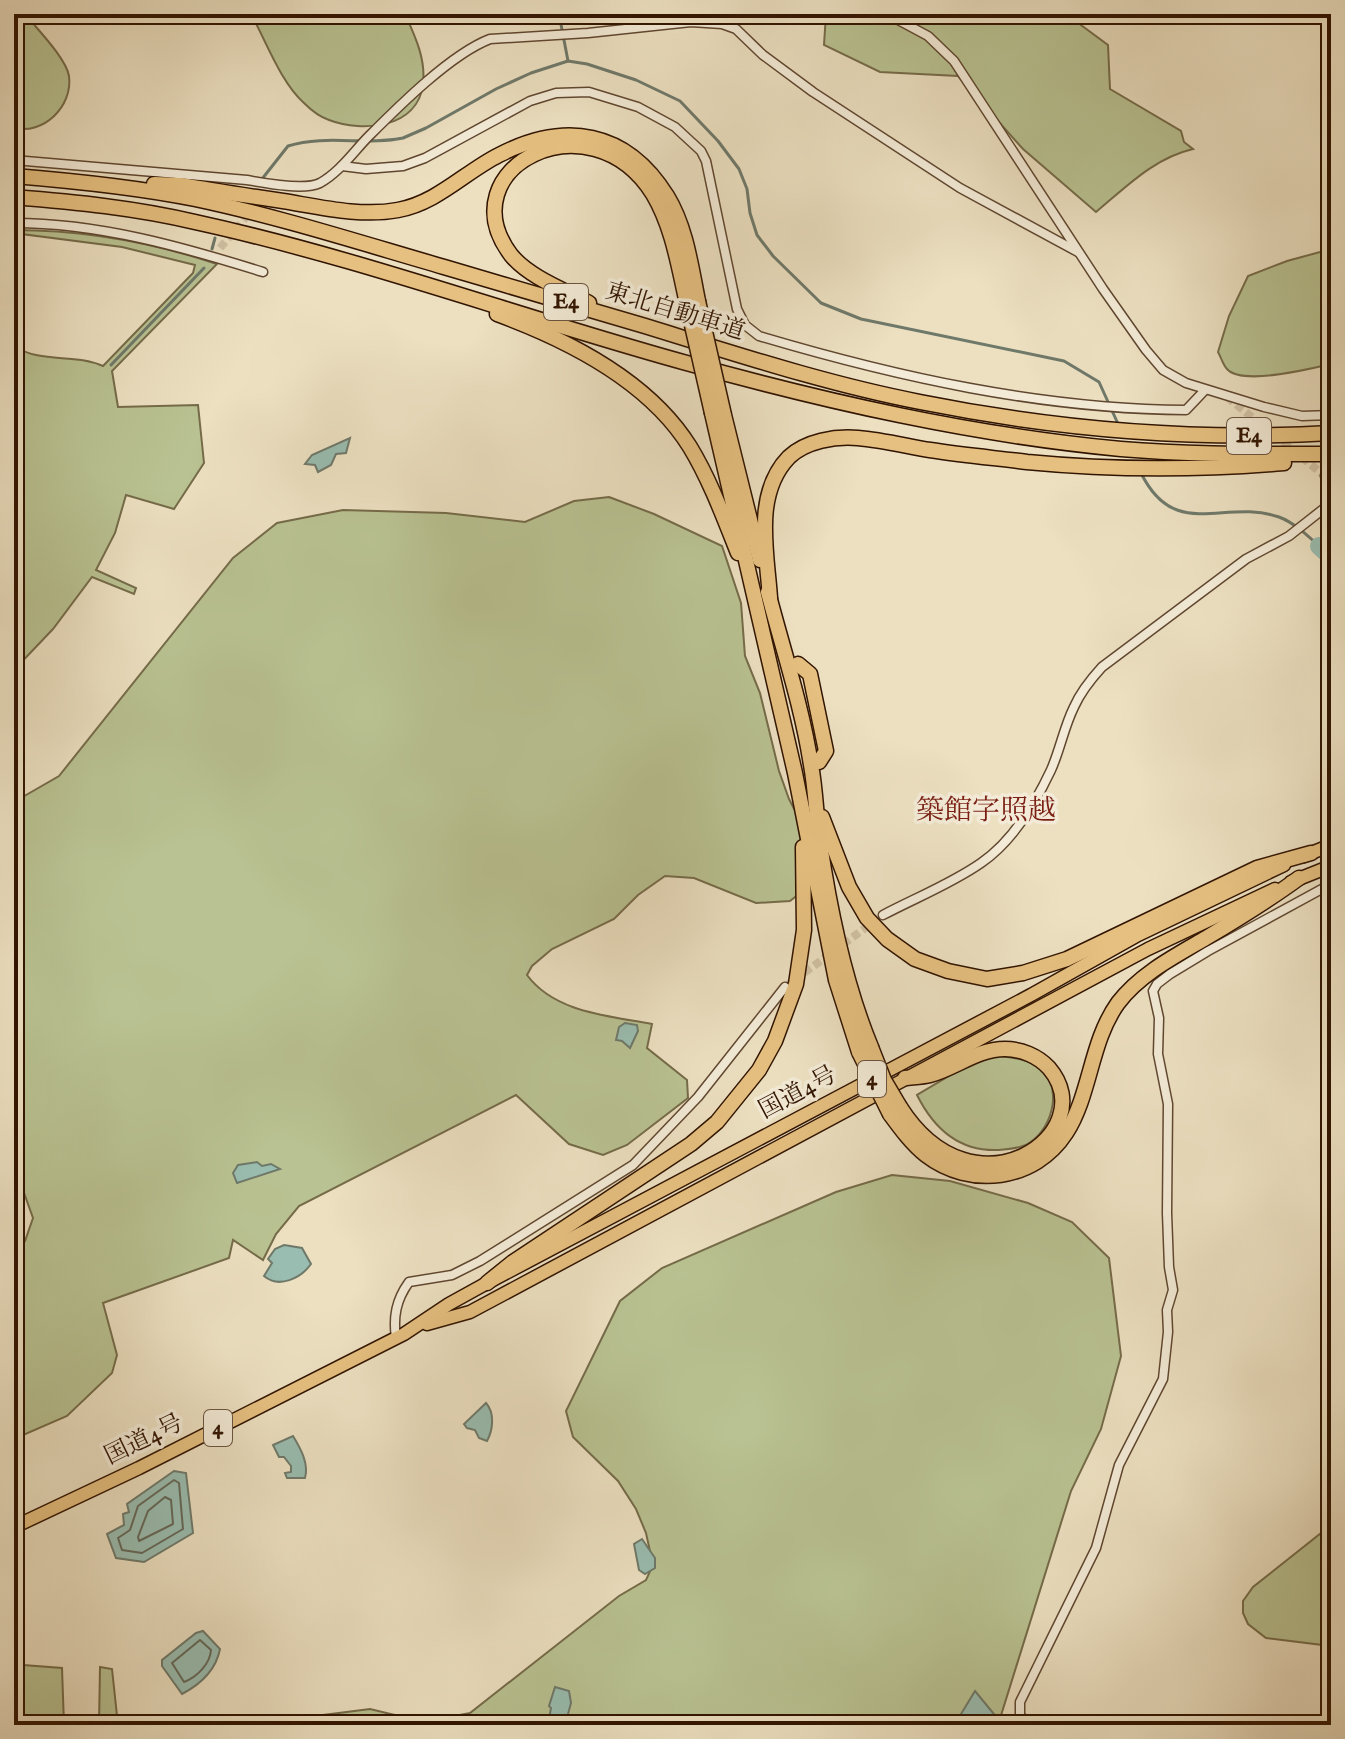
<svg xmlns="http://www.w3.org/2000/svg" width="1345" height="1739" font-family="'IM FELL English','Noto Serif JP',serif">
  <rect width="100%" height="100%" fill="#ece0c1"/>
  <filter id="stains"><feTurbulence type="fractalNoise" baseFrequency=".0025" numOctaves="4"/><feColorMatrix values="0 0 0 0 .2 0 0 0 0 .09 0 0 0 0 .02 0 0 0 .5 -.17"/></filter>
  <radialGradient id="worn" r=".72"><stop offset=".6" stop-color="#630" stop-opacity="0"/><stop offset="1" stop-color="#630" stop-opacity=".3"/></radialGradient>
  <g fill="#b9c292" stroke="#756b49" stroke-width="2">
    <path d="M14,14H25C37,29 66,58 69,76C73,107 43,135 14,128Z"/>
    <path d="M251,14H405C415,36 426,59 423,84C418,128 363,133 329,120C320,117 311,110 304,103C281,83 266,41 251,14Z"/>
    <path d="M826,14H1066L1108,45L1110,89L1181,131L1184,142L1193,149C1154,158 1126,187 1096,212L1023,149L958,76L880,72L824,45Z"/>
    <path d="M14,230C83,230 151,242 217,264L112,371L118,407L198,405L204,463L174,509L126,495L115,533L96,570L136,588L134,594L92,577L53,629L14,670V346C41,364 74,353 103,366L193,273L195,265L122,247L14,233Z"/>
    <path d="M1331,249V364C1310,369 1242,386 1227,369C1223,365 1221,357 1218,352L1229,316L1248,276L1287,261Z"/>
    <path d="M609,497L654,514L722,546L741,603L745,656L760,693L779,771L789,799L812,843L809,886L790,901L756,903L694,878L665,876L638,895L614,919L552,949L532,966L527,975C555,1013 610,1016 652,1024L647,1048L687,1080L688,1098L627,1145L603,1155L569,1144L516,1095L299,1206L276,1234L263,1260L233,1240L229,1258L103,1303L117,1355L112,1373L67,1416L14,1439V1243L25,1241L33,1218L14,1165V802L59,776L233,558L277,523L343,510L446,513L525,522L574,501Z"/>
    <path d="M993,1055C1007,1057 1023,1058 1035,1065C1065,1081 1054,1128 1029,1143C1020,1149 1008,1149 999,1150C959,1152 934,1129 917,1095L966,1066Z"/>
    <path d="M892,1175L950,1181L1028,1203L1072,1222L1109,1258L1121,1356L1101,1429L1071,1491L998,1725H306L323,1715L370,1709L424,1722L470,1713L619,1596L646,1580L653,1565L646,1533L636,1509L618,1481L573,1437L566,1411L620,1301L662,1268L836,1192Z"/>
    <path d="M1331,1520V1646L1266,1638L1248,1624L1243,1613V1601L1253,1587L1321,1533Z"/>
    <path d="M14,1660L23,1665L62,1668L64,1725H14Z"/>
    <path d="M100,1667L112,1669L118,1725H99Z"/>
  </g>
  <g fill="#99bdb0" stroke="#6f796a" stroke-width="2">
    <path d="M350,438L346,453L336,454L331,465L318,472L315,465L305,464L312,455Z"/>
    <path d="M625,1023L637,1025L638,1031L630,1048L622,1041L616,1040L619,1027Z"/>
    <path d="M257,1162L262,1166L271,1164L280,1169L237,1183L233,1173L238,1165Z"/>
    <path d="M284,1245L302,1248L311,1264C301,1278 279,1289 264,1276L272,1263L268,1259L275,1249Z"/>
    <path d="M486,1403C495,1413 493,1430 487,1441L479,1438L475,1430L467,1428L464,1424Z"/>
    <path d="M293,1436C301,1449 309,1464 305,1478H287L285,1473L291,1472V1466L284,1457H279L273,1445Z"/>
    <path d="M174,1471L186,1473L193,1533L144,1562L116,1558L107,1534L124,1525L123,1514L129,1512L127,1504Z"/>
    <path d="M642,1539L655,1558V1568L645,1574L639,1570L634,1544Z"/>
    <path d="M203,1631L220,1649C216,1670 201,1684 182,1694L162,1666V1660L196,1633Z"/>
    <path d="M555,1687L569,1691L571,1703L565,1725H548L551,1708L549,1706Z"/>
    <path d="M975,1691L1003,1725H965L958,1719Z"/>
  </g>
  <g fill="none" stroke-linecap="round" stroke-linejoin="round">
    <g stroke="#656858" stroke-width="2">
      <path d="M174,1480L179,1483L183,1529L142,1553L122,1550L118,1538L130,1530L138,1506Z"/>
      <path d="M165,1497L171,1500L173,1524L139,1541L138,1537L148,1511Z"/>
      <path d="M200,1640L211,1650C210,1664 197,1677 184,1682L172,1663Z"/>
    </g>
    <g stroke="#6f796a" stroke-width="3">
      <path d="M559,14L568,61"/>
      <path d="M262,179L288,146C326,134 366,146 403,138L426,128L496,89L531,73L568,61L587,64L636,80L680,101L718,141L739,169L747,189L750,213L757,235L773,256L821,303L861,319L1064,361L1099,382L1119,426"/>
      <path d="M212,249L215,238"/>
      <path d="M111,365L204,268"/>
      <path d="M1141,473C1175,542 1224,498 1279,517C1293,522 1307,535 1319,546"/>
    </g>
    <path stroke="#99bdb0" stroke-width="18" d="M1319,546L1331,557"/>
    <g stroke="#d0c1a4" stroke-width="8" stroke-dasharray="8 4" stroke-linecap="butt">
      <path d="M220,248L252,210"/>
      <path d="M1227,397L1325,476"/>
      <path d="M785,987L883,915"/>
    </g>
    <g stroke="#604730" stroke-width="11">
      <g id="minor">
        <path d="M887,14L928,36L954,61L1103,289L1146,350L1163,370L1186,383L1264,407L1302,416L1331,415"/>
        <path d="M14,160L247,180C264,183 304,191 320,183C340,172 354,151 369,136C399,106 451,54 490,39L588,33L691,22L722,24L736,29L763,55L813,92L960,188L1078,252"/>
        <path d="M342,166L366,169L403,166L425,158L530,101L556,93L589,92L638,107L675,127L701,151L706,161L737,309L745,325L759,336C897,377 1041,409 1186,410L1205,390"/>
        <path d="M14,223C99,223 183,247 263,272"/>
        <path d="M1325,476L1331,483"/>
        <path d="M883,915C915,898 951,884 981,863C1012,842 1035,804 1051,770C1060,750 1064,727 1074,707C1081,691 1091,679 1102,667L1246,559L1289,536L1331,503"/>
        <path d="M396,1338C393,1317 396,1300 409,1282L452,1275L480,1261L633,1165L698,1097L785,987"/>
        <path d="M1028,1725L1020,1715V1702L1096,1548L1119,1465L1163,1379L1168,1332L1167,1310L1173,1290L1169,1267L1167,1213L1168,1104L1158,1054L1159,1018L1153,991L1157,984L1170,974L1208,951L1331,884"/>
      </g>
    </g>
    <g stroke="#311400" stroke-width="15">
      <g id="trunk">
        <path d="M1304,856L1331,845"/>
        <path d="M1291,882L1331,866"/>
        <path d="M427,1324L470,1312L1148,949L1275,889"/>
        <path d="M14,1527L139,1468L404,1334L449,1304L487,1283L1031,995L1138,935L1284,865"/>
      </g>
    </g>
    <g stroke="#311400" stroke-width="17">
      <g id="motorway">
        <path d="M14,176C75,181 136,187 195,199C280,217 361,243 444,267C511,287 579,306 645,326C736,354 827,384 920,402C1055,429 1194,441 1331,433"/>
        <path d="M154,184L181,185C215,191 249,196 283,201C320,207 361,217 398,210C437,203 465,172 499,155C565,121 626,130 667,196C686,227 691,266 698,301"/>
        <path d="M14,197C75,202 136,208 195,222C360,258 520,317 683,362C827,402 972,435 1121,449C1191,455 1261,454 1331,454"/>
        <path d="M589,303C564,290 529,277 511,255C446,168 590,94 653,194C672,226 678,263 686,299"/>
        <path d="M497,314C568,340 649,381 690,447C710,480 724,518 738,553"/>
        <path d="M712,413L795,773L836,980L859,1052"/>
        <path d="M724,415L760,560"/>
        <path d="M768,592C783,650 802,706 811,765C816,792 816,818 820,844C830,912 845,984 871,1047"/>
        <path d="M770,598C767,552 753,494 789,457C806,441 835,436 858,438C882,440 906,446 930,450C962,455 995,458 1027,462C1110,470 1201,470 1284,463"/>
        <path d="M798,664L810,674L826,751L819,762"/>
        <path d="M822,817L849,887L867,918L887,939L915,959L948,971L987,979L1023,973L1067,959L1257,868L1311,853"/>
        <path d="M900,1107C975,1225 1104,1132 1049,1068C1038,1056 1021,1049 1005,1049C977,1049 956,1068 930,1075C922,1077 913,1077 905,1078"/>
        <path d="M890,1114C901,1129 912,1144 926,1155C970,1189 1035,1181 1066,1133C1091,1094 1090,1042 1118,1003C1140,974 1175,956 1206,938C1238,919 1269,900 1299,878"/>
        <path d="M487,1283L513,1262L691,1144L717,1122L759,1070L775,1041L796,984L804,930L803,847"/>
      </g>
    </g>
    <use href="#minor" stroke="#f3ebd7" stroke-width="8"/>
    <use href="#trunk" stroke="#e6c080" stroke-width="12"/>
    <use href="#motorway" stroke="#e6c080" stroke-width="14"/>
    <g stroke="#311400" stroke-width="17" stroke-linecap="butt">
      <g id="motorway-bridge">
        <path d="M686,299L712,413"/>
        <path d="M698,301L724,415"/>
        <path d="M871,1047L884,1080L900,1107"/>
        <path d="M859,1052L890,1114"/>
      </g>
    </g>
    <use href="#motorway-bridge" stroke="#e6c080" stroke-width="14"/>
  </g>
  <g text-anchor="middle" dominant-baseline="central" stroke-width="7" stroke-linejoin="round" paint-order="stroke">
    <g fill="#f3ebd7" stroke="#6b5440" stroke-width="2">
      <rect x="544" y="284" width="44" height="36" rx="6"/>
      <rect x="1227" y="418" width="44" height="36" rx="6"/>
      <rect x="858" y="1061" width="28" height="36" rx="6"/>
      <rect x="204" y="1410" width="28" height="36" rx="6"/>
    </g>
    <g font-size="22" font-weight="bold" fill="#311400">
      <text x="566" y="302">E4</text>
      <text x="1249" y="436">E4</text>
      <text x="872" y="1079">4</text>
      <text x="218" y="1428">4</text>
    </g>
    <g font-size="24" fill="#311400" stroke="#f3ebd7">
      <text transform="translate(675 312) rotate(17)">東北自動車道</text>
      <text transform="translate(798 1093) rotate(-28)">国道4号</text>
      <text transform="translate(144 1440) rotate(-26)">国道4号</text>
    </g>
    <g font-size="28" fill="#7a1f14" stroke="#f3ebd7">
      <text x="986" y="811">築館字照越</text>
    </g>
  </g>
  <rect width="1345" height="1739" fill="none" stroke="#ece0c1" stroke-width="48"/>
  <rect x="16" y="16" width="1313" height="1707" fill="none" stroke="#311400" stroke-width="4"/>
  <rect x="24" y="24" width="1297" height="1691" fill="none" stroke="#311400" stroke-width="2"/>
  <rect width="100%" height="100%" filter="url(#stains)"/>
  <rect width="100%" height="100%" fill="url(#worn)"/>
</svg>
